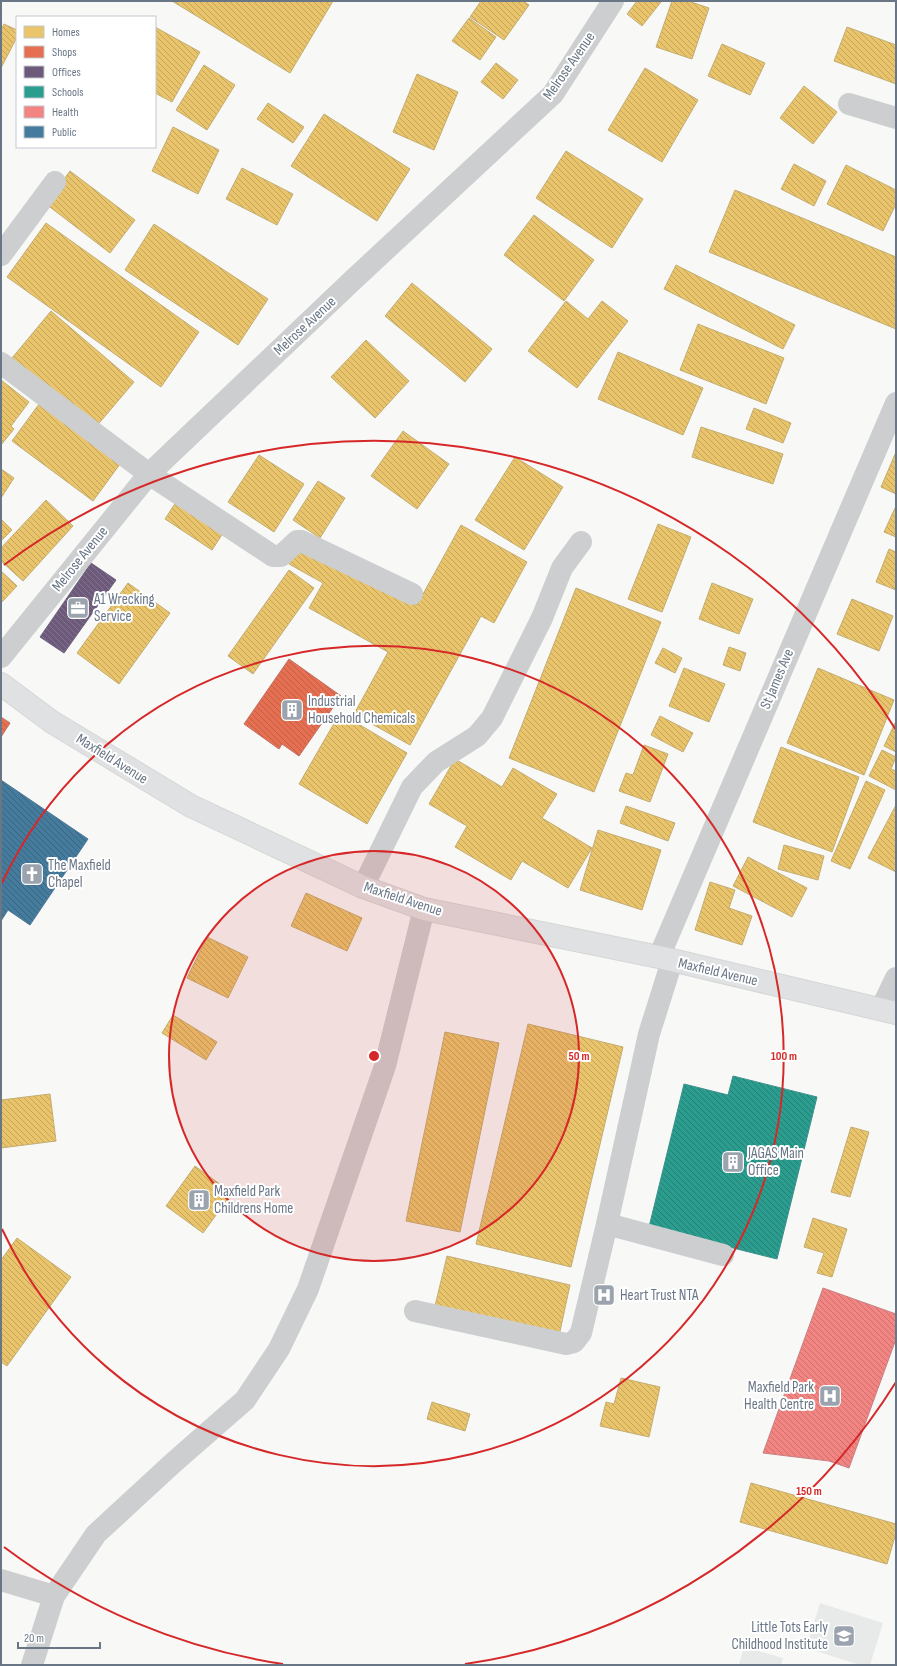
<svg xmlns="http://www.w3.org/2000/svg" width="897" height="1666" font-family="'Sofia Sans Condensed',sans-serif">
  <defs>
    <pattern id="homes-back-hatch" width="6" height="6" patternUnits="userSpaceOnUse"><rect width="6" height="6" fill="#e9c46a"/><path d="M-1 5l2 2M0 0l6 6M5-1l2 2" fill="none" stroke="#c1a45d"/></pattern>
    <pattern id="shops-back-hatch" width="6" height="6" patternUnits="userSpaceOnUse"><rect width="6" height="6" fill="#e76f51"/><path d="M-1 5l2 2M0 0l6 6M5-1l2 2" fill="none" stroke="#bf6049"/></pattern>
    <pattern id="offices-back-hatch" width="6" height="6" patternUnits="userSpaceOnUse"><rect width="6" height="6" fill="#6d597a"/><path d="M-1 5l2 2M0 0l6 6M5-1l2 2" fill="none" stroke="#81728d"/></pattern>
    <pattern id="schools-back-hatch" width="6" height="6" patternUnits="userSpaceOnUse"><rect width="6" height="6" fill="#2a9d8f"/><path d="M-1 5l2 2M0 0l6 6M5-1l2 2" fill="none" stroke="#287e75"/></pattern>
    <pattern id="health-back-hatch" width="6" height="6" patternUnits="userSpaceOnUse"><rect width="6" height="6" fill="#f28482"/><path d="M-1 5l2 2M0 0l6 6M5-1l2 2" fill="none" stroke="#c87170"/></pattern>
    <pattern id="public-back-hatch" width="6" height="6" patternUnits="userSpaceOnUse"><rect width="6" height="6" fill="#457b9d"/><path d="M-1 5l2 2M0 0l6 6M5-1l2 2" fill="none" stroke="#3c6580"/></pattern>
  </defs>
  <rect width="100%" height="100%" fill="#f8f8f7"/>
  <g fill="#e8eaea">
    <path d="M820,1603L883,1623L870,1665H860L806,1648Z"/>
    <path d="M744,1647L783,1658L781,1665H739Z"/>
  </g>
  <g fill="url(#homes-back-hatch)" stroke="#c3ad72">
    <path d="M172,1H333L290,73Z"/>
    <path d="M481,1H523L529,5L504,40L470,17Z"/>
    <path d="M637,1L661,2L642,26L627,14Z"/>
    <path d="M672,1H688L709,8L692,59L656,47Z"/>
    <path d="M469,18L496,37L480,60L452,41Z"/>
    <path d="M4,24L17,30V37L1,68V30Z"/>
    <path d="M155,27L200,52L172,102L155,93Z"/>
    <path d="M847,27L896,45V84L834,61Z"/>
    <path d="M722,44L765,63L750,95L708,76Z"/>
    <path d="M496,63L518,80L503,99L481,82Z"/>
    <path d="M204,65L235,85L207,130L176,110Z"/>
    <path d="M645,68L698,100L662,162L608,130Z"/>
    <path d="M417,74L458,92L434,150L393,132Z"/>
    <path d="M804,86L837,112L813,144L780,118Z"/>
    <path d="M268,103L304,127L293,143L257,119Z"/>
    <path d="M324,114L410,169L377,221L291,166Z"/>
    <path d="M173,127L219,150L198,194L152,171Z"/>
    <path d="M566,151L643,199L612,248L536,198Z"/>
    <path d="M794,164L826,181L814,206L781,189Z"/>
    <path d="M846,165L896,190V204L883,231L827,204Z"/>
    <path d="M242,168L293,194L277,225L226,199Z"/>
    <path d="M70,171L135,220L110,253L46,204Z"/>
    <path d="M735,190L896,257V329L709,252Z"/>
    <path d="M534,215L594,260L564,301L504,255Z"/>
    <path d="M46,223L199,332L161,387L7,277Z"/>
    <path d="M154,224L268,299L238,345L125,270Z"/>
    <path d="M676,265L795,325L783,349L664,289Z"/>
    <path d="M412,283L492,349L465,382L385,316Z"/>
    <path d="M566,301L588,319L602,301L628,321L577,388L528,351Z"/>
    <path d="M51,311L134,382L95,428L12,358Z"/>
    <path d="M698,324L784,358L766,404L680,370Z"/>
    <path d="M366,340L409,381L375,418L331,377Z"/>
    <path d="M618,352L703,388L683,435L598,399Z"/>
    <path d="M1,380L29,402L11,426L14,429L1,445Z"/>
    <path d="M42,400L123,460L93,501L12,441Z"/>
    <path d="M754,408L791,423L783,443L746,429Z"/>
    <path d="M701,427L783,454L773,484L692,457Z"/>
    <path d="M403,431L449,464L417,509L371,476Z"/>
    <path d="M896,452V494L881,487Z"/>
    <path d="M259,455L304,484L274,532L228,502Z"/>
    <path d="M515,457L563,487L524,550L475,520Z"/>
    <path d="M1,469L14,478L1,498Z"/>
    <path d="M318,481L345,498L320,538L293,520Z"/>
    <path d="M180,496L227,527L212,550L165,519Z"/>
    <path d="M46,500L73,526L23,581L1,561V548Z"/>
    <path d="M896,506V537L884,532Z"/>
    <path d="M1,519L12,530L1,541Z"/>
    <path d="M658,524L691,537L662,612L628,599Z"/>
    <path d="M461,525L527,562L494,623L481,616L410,745L354,714L388,652L309,608L323,583L289,564L300,543L344,564L417,605Z"/>
    <path d="M889,549L896,552V590L876,582Z"/>
    <path d="M289,570L314,588L253,674L228,656Z"/>
    <path d="M1,571L17,586L1,603Z"/>
    <path d="M128,583L170,613L119,684L77,653Z"/>
    <path d="M712,583L753,599L739,634L699,619Z"/>
    <path d="M576,588L661,622L594,792L509,758Z"/>
    <path d="M852,599L893,616L879,651L837,634Z"/>
    <path d="M729,647L746,653L740,671L723,665Z"/>
    <path d="M663,648L682,658L675,673L655,663Z"/>
    <path d="M684,668L725,684L709,722L669,706Z"/>
    <path d="M818,668L894,700L864,775L787,743Z"/>
    <path d="M340,713L407,753L367,824L299,784Z"/>
    <path d="M660,716L693,733L683,752L651,735Z"/>
    <path d="M896,721V752L884,746Z"/>
    <path d="M644,745L668,754L650,802L619,791L626,773L633,775Z"/>
    <path d="M781,747L859,777L832,852L753,822Z"/>
    <path d="M882,750L896,757L891,769L896,771V790L869,776Z"/>
    <path d="M455,759L502,787L513,768L557,794L542,818L592,848L568,888L522,861L511,880L455,847L467,826L429,804Z"/>
    <path d="M866,781L885,790L850,869L831,861Z"/>
    <path d="M896,805V872L868,858Z"/>
    <path d="M626,806L675,823L668,841L620,823Z"/>
    <path d="M598,830L661,850L642,910L580,890Z"/>
    <path d="M784,845L824,856L818,880L778,869Z"/>
    <path d="M748,857L807,888L792,917L733,886Z"/>
    <path d="M710,882L735,890L729,908L752,916L742,945L695,930Z"/>
    <path d="M306,893L362,918L347,951L291,926Z"/>
    <path d="M207,937L248,957L228,998L187,978Z"/>
    <path d="M173,1015L217,1042L206,1060L162,1033Z"/>
    <path d="M528,1024L623,1047L571,1267L476,1244Z"/>
    <path d="M445,1032L499,1043L460,1232L406,1221Z"/>
    <path d="M50,1094L56,1141L1,1148V1100Z"/>
    <path d="M851,1127L869,1132L850,1197L831,1192Z"/>
    <path d="M195,1166L232,1193L203,1233L166,1206Z"/>
    <path d="M813,1218L847,1229L832,1277L817,1273L824,1253L804,1247Z"/>
    <path d="M17,1238L71,1277L7,1366L1,1362V1260Z"/>
    <path d="M447,1256L570,1285L559,1336L435,1306Z"/>
    <path d="M621,1378L660,1387L649,1437L600,1426L606,1402L614,1404Z"/>
    <path d="M432,1402L470,1414L465,1431L427,1419Z"/>
    <path d="M751,1483L896,1524V1533L887,1564L740,1522Z"/>
  </g>
  <g fill="url(#shops-back-hatch)" stroke="#c17161">
    <path d="M289,659L341,696L299,756L282,744L279,749L244,724Z"/>
    <path d="M1,717L10,723L1,737Z"/>
  </g>
  <path fill="url(#offices-back-hatch)" stroke="#6c627e" d="M91,563L116,580L64,653L40,637Z"/>
  <path fill="url(#schools-back-hatch)" stroke="#3d918c" d="M733,1076L817,1097L777,1259L649,1227L684,1084L728,1095Z"/>
  <path fill="url(#health-back-hatch)" stroke="#c98083" d="M823,1288L896,1314V1339L849,1468L829,1461L763,1453Z"/>
  <path fill="url(#public-back-hatch)" stroke="#507a96" d="M1,780L88,839L30,925L8,910L1,921Z"/>
  <g fill="none" stroke-linecap="round" stroke-linejoin="round">
    <g stroke="#d5d6d6" stroke-width="24">
      <path id="major" d="M1,684L52,722L191,806L363,887L424,909L659,957L896,1013"/>
    </g>
    <g stroke="#cdcecf" stroke-width="22">
      <path d="M849,104L896,118"/>
      <path d="M1,255L55,182"/>
      <path d="M1,363L149,474L273,556H281L297,541H301L412,594"/>
      <path d="M1,657L149,474L353,280L553,94L613,1"/>
      <path d="M363,887L412,787L436,762L477,736L492,718L542,618L562,568L581,542"/>
      <path d="M659,957L896,403"/>
      <path d="M881,1009L896,978"/>
      <path d="M607,1224L723,1255"/>
      <path d="M415,1311L566,1344L574,1342L581,1333L607,1224L649,1034L672,961"/>
      <path d="M1,1580L54,1596"/>
      <path d="M32,1665L54,1596L96,1534L173,1463L245,1400L279,1349L308,1289L385,1066L424,909"/>
    </g>
    <use href="#major" stroke="#e0e1e2" stroke-width="22"/>
  </g>
  <circle cx="374" cy="1056" r="205" fill="#d62828" fill-opacity=".12"/>
  <g fill="none" stroke="#d62828" stroke-width="2">
    <circle cx="374" cy="1056" r="205"/>
    <path d="M2 883A410 410 0 1 1 2 1229"/>
    <path d="M896 1382A615 615 0 0 1 465 1664M283 1664A615 615 0 0 1 4 1547M4 565A615 615 0 0 1 896 730"/>
  </g>
  <defs>
    <g id="office-square" transform="scale(1.15)"><rect x="-9" y="-9" width="18" height="18" rx="4" fill="#9ba4ae" stroke="#fff"/><path d="M-6-3h4V-5.5h4V-3h4V5H-6ZM-1-4.5V-3h2v-1.5ZM-6 0V1H6V0Z" fill="#fff"/></g>
    <g id="building-square" transform="scale(1.15)"><rect x="-9" y="-9" width="18" height="18" rx="4" fill="#9ba4ae" stroke="#fff"/><path d="M-4-6H4V6H1V3H-1V6H-4ZM-2.5-4.3h1.7v1.8h-1.7ZM.8-4.3h1.7v1.8H.8ZM-2.5-1h1.7V.8h-1.7ZM.8-1h1.7V.8H.8Z" fill="#fff"/></g>
    <g id="church-square" transform="scale(1.15)"><rect x="-9" y="-9" width="18" height="18" rx="4" fill="#9ba4ae" stroke="#fff"/><path d="M-1.2-6h2.4v3.5h3.3v2.4h-3.3V6h-2.4V-.1h-3.3v-2.4h3.3Z" fill="#fff"/></g>
    <g id="hospital-square" transform="scale(1.15)"><rect x="-9" y="-9" width="18" height="18" rx="4" fill="#9ba4ae" stroke="#fff"/><path d="M-5-5h3v3.5h4V-5h3V5h-3V1.5h-4V5h-3Z" fill="#fff"/></g>
    <g id="school-square" transform="scale(1.15)"><rect x="-9" y="-9" width="18" height="18" rx="4" fill="#9ba4ae" stroke="#fff"/><path d="M0-5L7-2L0 1L-7-2ZM-4 1L0 2.5L4 1V4Q0 6-4 4Z" fill="#fff"/></g>
  </defs>
  <g fill-rule="evenodd">
    <use href="#office-square" x="78" y="608"/>
    <use href="#building-square" x="292" y="710"/>
    <use href="#church-square" x="32" y="874"/>
    <use href="#building-square" x="733" y="1162"/>
    <use href="#building-square" x="199" y="1200"/>
    <use href="#hospital-square" x="604" y="1295"/>
    <use href="#hospital-square" x="830" y="1396"/>
    <use href="#school-square" x="844" y="1636"/>
  </g>
  <g text-anchor="middle" dominant-baseline="central" stroke-width="4" stroke-linejoin="round" paint-order="stroke">
    <g font-size="15" fill="#697686" stroke="#fff">
      <text transform="translate(569 66) rotate(-55)">Melrose Avenue</text>
      <text transform="translate(305 326) rotate(-43)">Melrose Avenue</text>
      <text transform="translate(80 559) rotate(-51)">Melrose Avenue</text>
      <text transform="translate(777 679) rotate(-67)">St James Ave</text>
      <text transform="translate(112 759) rotate(32)">Maxfield Avenue</text>
      <text transform="translate(403 899) rotate(18)">Maxfield Avenue</text>
      <text transform="translate(718 972) rotate(13)">Maxfield Avenue</text>
    </g>
    <g font-size="15" fill="#697686" stroke="#fff" text-anchor="start">
      <text x="94" y="599">A1 Wrecking<tspan x="94" dy="17">Service</tspan></text>
      <text x="308" y="701">Industrial<tspan x="308" dy="17">Household Chemicals</tspan></text>
      <text x="48" y="865">The Maxfield<tspan x="48" dy="17">Chapel</tspan></text>
      <text x="748" y="1153">JAGAS Main<tspan x="748" dy="17">Office</tspan></text>
      <text x="214" y="1191">Maxfield Park<tspan x="214" dy="17">Childrens Home</tspan></text>
      <text x="620" y="1295">Heart Trust NTA</text>
      <text x="814" y="1387" text-anchor="end">Maxfield Park<tspan x="814" dy="17">Health Centre</tspan></text>
      <text x="828" y="1627" text-anchor="end">Little Tots Early<tspan x="828" dy="17">Childhood Institute</tspan></text>
    </g>
  </g>
  <circle cx="374" cy="1056" r="6" fill="#d62828" stroke="#fff" stroke-width="2"/>
  <g font-size="12" text-anchor="middle" font-weight="bold" fill="#d62828" stroke="#fff" stroke-width="4" stroke-linejoin="round" paint-order="stroke">
    <text x="579" y="1060">50 m</text>
    <text x="784" y="1060">100 m</text>
    <text x="809" y="1495">150 m</text>
  </g>
  <rect width="897" height="1666" fill="none" stroke="#697686" stroke-width="4"/>
  <rect x="16" y="16" width="140" height="132" fill="#ffffff" stroke="#c3c8cf"/>
  <rect x="24" y="26" width="20" height="12" fill="#e9c46a" stroke="#c3c8cf"/>
  <text x="52" y="36" font-size="12" fill="#697686">Homes</text>
  <rect x="24" y="46" width="20" height="12" fill="#e76f51" stroke="#c3c8cf"/>
  <text x="52" y="56" font-size="12" fill="#697686">Shops</text>
  <rect x="24" y="66" width="20" height="12" fill="#6d597a" stroke="#c3c8cf"/>
  <text x="52" y="76" font-size="12" fill="#697686">Offices</text>
  <rect x="24" y="86" width="20" height="12" fill="#2a9d8f" stroke="#c3c8cf"/>
  <text x="52" y="96" font-size="12" fill="#697686">Schools</text>
  <rect x="24" y="106" width="20" height="12" fill="#f28482" stroke="#c3c8cf"/>
  <text x="52" y="116" font-size="12" fill="#697686">Health</text>
  <rect x="24" y="126" width="20" height="12" fill="#457b9d" stroke="#c3c8cf"/>
  <text x="52" y="136" font-size="12" fill="#697686">Public</text>
  <path d="M18 1642v6h82v-6" fill="none" stroke="#697686" stroke-width="2"/>
  <text x="24" y="1642" font-size="12" fill="#697686" stroke="#ffffff" stroke-width="3" paint-order="stroke">20 m</text>
</svg>
